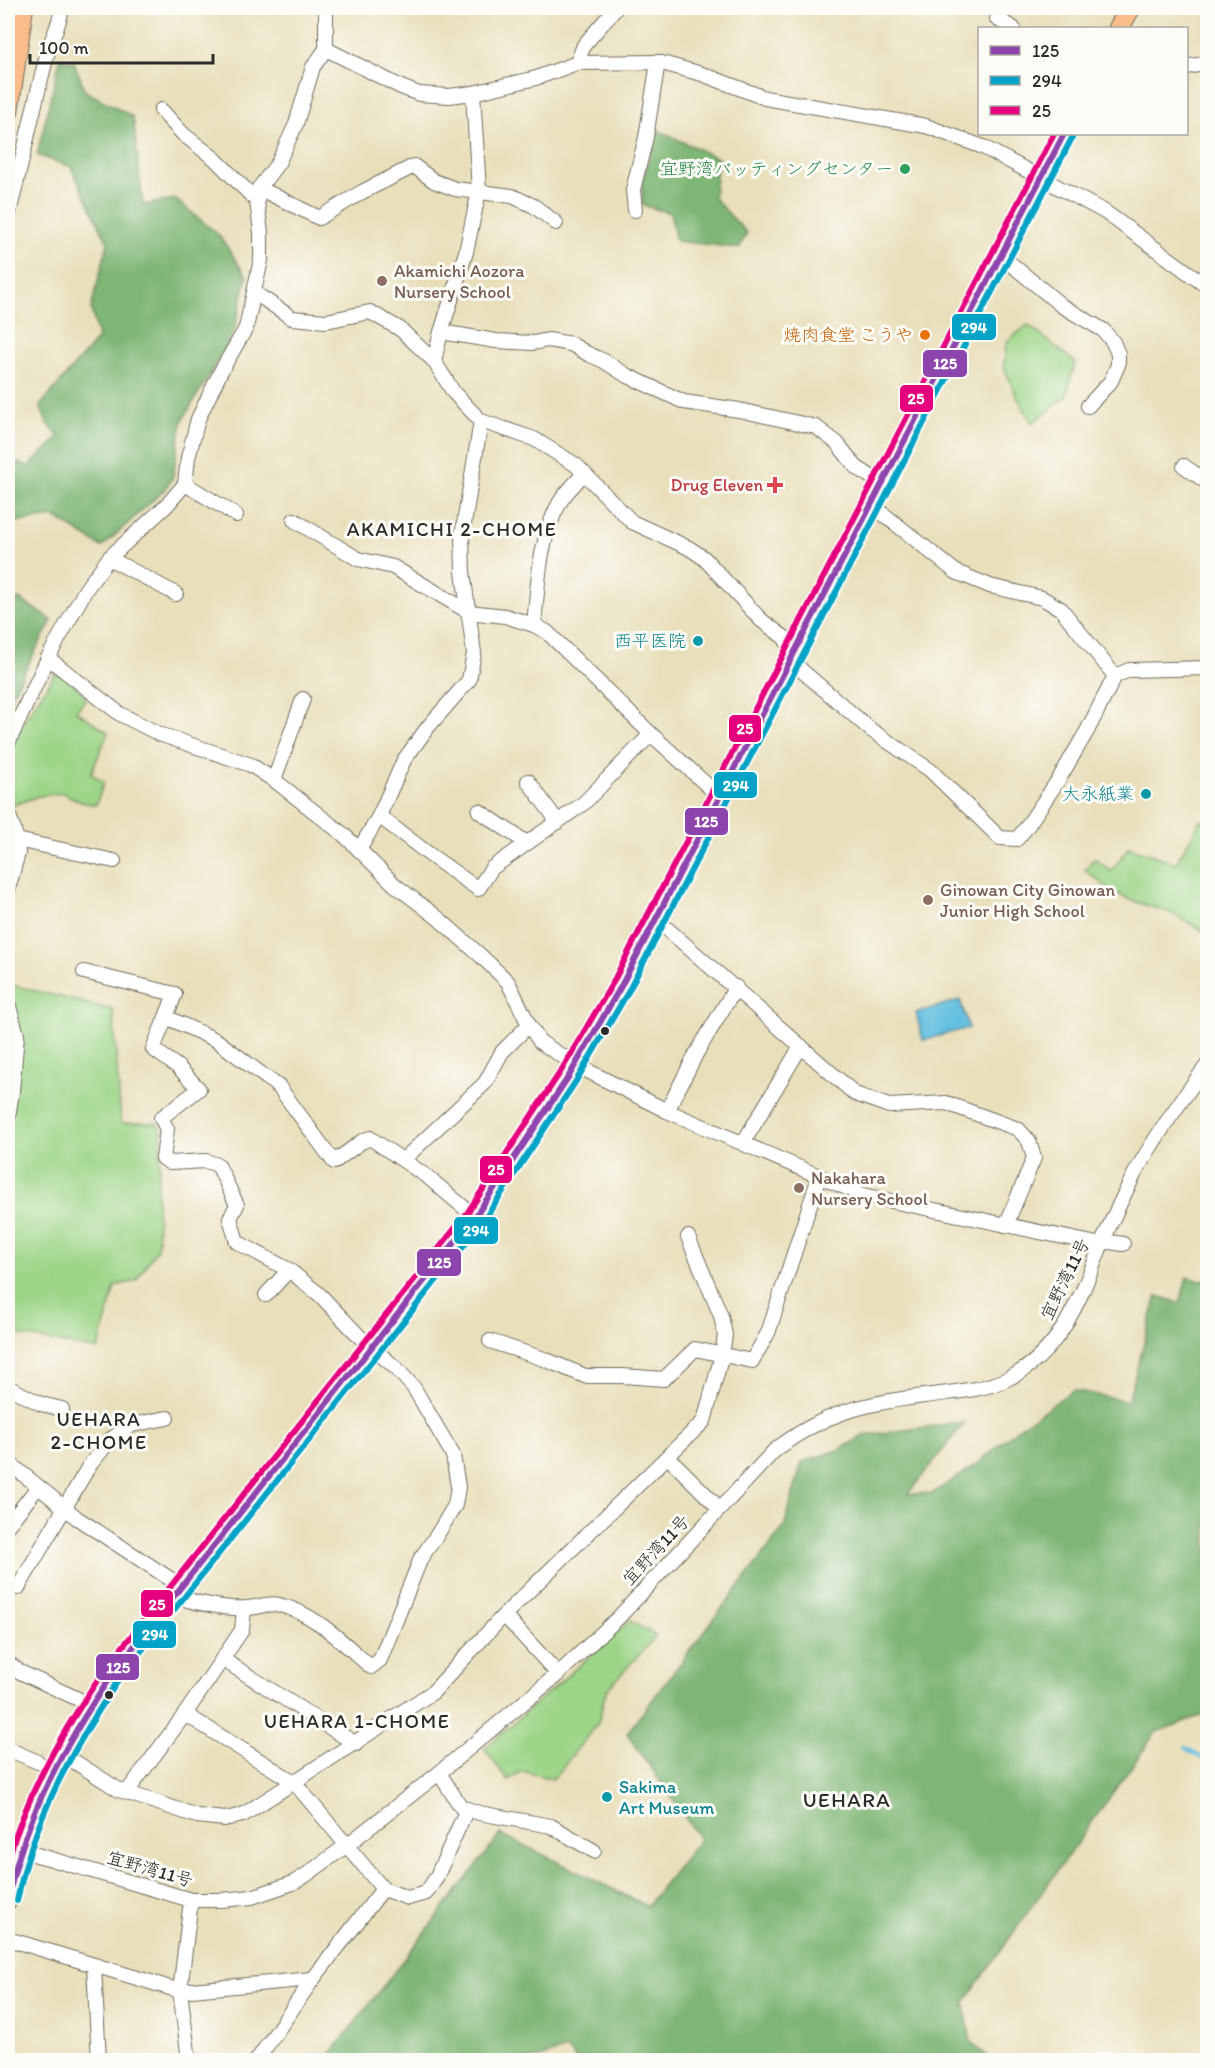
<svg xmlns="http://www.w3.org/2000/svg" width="1215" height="2068" font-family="Itim,'Klee One',sans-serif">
  <rect width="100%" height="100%" fill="#fdfcf7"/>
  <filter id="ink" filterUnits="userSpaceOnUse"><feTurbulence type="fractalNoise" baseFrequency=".0167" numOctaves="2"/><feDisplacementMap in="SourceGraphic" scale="12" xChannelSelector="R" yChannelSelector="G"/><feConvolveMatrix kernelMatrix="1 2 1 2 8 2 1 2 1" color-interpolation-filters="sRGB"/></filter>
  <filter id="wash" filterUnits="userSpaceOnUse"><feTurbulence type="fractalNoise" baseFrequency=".008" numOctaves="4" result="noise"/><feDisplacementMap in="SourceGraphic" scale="24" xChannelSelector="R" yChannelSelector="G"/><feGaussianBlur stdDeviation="1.35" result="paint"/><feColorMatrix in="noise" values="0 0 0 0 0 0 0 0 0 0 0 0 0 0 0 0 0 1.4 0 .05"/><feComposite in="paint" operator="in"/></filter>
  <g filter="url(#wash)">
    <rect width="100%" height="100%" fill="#e9dfbb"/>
    <g fill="#9dd588" stroke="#64805a" stroke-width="1.5">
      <path d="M1028,325L1075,362L1066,397L1032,423L1016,395L1004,367L1006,342Z"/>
      <path d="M55,674L65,676L87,697L76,711L108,732L91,774L104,782L96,805L81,802L63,793L39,796L11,806C7,789 4,767 10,750C20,723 39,698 55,674Z"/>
      <path d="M1201,820L1207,823V933L1171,913L1133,901L1113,892L1085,870L1094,858L1111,871L1129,847L1176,863Z"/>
      <path d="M8,984L113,1010L121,1123H156L162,1130L157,1197L158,1247L136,1281L115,1286L98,1350L8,1333Z"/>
      <path d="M630,1621L656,1636L606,1691L598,1723L553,1779L522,1771L508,1780L484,1749Z"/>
    </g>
    <g fill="#7eb674" stroke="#547050" stroke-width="1.5">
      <path d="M60,59L74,62L85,91L133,117L143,205L175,199L219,235L247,277L233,335L182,421L173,477L163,491L102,547L55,517L8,523V460L29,466L59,437L47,423L40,406L98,338L91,308L108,243L71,167L37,155Z"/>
      <path d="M657,130L718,158L714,198L747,233L739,248L676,241L670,213L642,205V182Z"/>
      <path d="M19,599L52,620L8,702V605Z"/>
      <path d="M1187,1277L1200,1281L1207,1278V1715L1205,1714L1156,1732L964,2002L971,2042L991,2060H577L566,2049L533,2060H326L501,1834L647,1906L700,1839L627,1733L784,1527L802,1462L841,1449L865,1435L965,1422L908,1494L933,1493L975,1466L1016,1430L1073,1390L1128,1401L1157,1296L1180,1303Z"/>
    </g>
    <path fill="#62bfe0" stroke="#467586" stroke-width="1.5" d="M960,1000L969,1028L923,1040L916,1013Z"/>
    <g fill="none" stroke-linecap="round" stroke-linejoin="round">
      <path stroke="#62bfe0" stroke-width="4" d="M1186,1748L1208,1762"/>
    </g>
  </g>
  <g filter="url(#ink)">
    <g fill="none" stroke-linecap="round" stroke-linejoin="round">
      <g stroke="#6e6a5d" stroke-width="16">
        <g id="minor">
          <path d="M1006,8L997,19L1013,28"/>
          <path d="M326,49L401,87L419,94L449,96L473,93L536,78L577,63L658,62L702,74L765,98L926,126L983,147L1105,212L1208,287"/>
          <path d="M577,63L584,45L616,8"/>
          <path d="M1186,67L1203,64L1208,67"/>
          <path d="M161,110L183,134L215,159L257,201"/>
          <path d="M259,188L319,218L362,192L414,166L434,181L455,189L512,196L534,206L556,223"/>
          <path d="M635,210L633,190L646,137L658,62"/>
          <path d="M8,216C22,163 33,109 47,55C51,39 60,24 62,8"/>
          <path d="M1000,255L1062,306L1103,330L1113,342L1118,354V365L1111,381L1088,406"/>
          <path d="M255,293L292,318L326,321L370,312L400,329L434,361L454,393L481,421L534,439L576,465L632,522L689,548L704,558L761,620L785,638L800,669L871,730L930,770L1000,838L1017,839L1026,828L1059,779L1087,731L1115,676L1129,670L1208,668"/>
          <path d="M441,332L496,341L533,343L548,340L571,344L588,354L604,361L626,375L684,402L739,410L816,427L837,443L856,467L882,484"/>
          <path d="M434,361L441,332L466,252L479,191L473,93"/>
          <path d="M1184,466L1208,483"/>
          <path d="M185,484L236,515"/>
          <path d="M872,505L956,572L990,586L1042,598L1061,609L1115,676"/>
          <path d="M294,520L358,559L393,567L469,612L505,616L534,625L547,632L651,734L720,797"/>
          <path d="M109,558L176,594"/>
          <path d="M534,625C538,584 539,539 560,502C566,492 576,483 584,473"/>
          <path d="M48,658L120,714L159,734L251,765L278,783L344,835L395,885L438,918L481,956L508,982L529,1025L540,1042L576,1065L667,1111L863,1195L1102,1245"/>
          <path d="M8,743L48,658L86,589L109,558L167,505L185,484L188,458L198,419L221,371L246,328L261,260V233L257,201L259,188L278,163L296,124L313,67L326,49V8"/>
          <path d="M274,780L303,699"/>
          <path d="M528,781L558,822"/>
          <path d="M479,811L527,843"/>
          <path d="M8,812L17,840L18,853L8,889"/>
          <path d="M379,816L430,855L478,889L492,868L584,803L651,734"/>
          <path d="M17,840L114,861"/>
          <path d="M359,850L379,816L404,760L428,727L469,680L474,653L463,572L462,536L481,421"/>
          <path d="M656,919L855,1094L889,1106L946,1103L1018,1129L1029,1141L1034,1158L1006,1225"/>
          <path d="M84,972L175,994L166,1017L216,1040L279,1087L334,1162L361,1142L370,1138L429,1178L475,1217"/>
          <path d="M8,1003L17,1035L12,1091L8,1118"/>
          <path d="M166,1017L153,1049L178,1067L199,1089L161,1118L167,1129L163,1158L170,1163L206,1161L218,1165L237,1205L230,1218L237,1242L289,1270"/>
          <path d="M667,1111L696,1054L736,987"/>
          <path d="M743,1143L801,1046"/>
          <path d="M403,1160L485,1083L502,1052L529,1025"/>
          <path d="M1103,1241L1123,1244"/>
          <path d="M490,1341L544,1359L585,1376H623L664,1379L695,1349L752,1361L768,1333L819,1177"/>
          <path d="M8,1387L41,1404L62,1409"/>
          <path d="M668,1457L719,1508"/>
          <path d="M8,1462L77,1518L181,1586"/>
          <path d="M8,1525L38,1487"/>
          <path d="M18,1588L89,1466L111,1439L132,1425L167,1418"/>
          <path d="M173,1595C190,1602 229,1610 247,1608C257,1608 269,1602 279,1605C314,1612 345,1645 371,1667L380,1660L421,1558L437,1535L455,1505L458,1487L453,1455L414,1388L397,1369L360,1337L320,1295L289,1270L266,1295"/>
          <path d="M504,1615L558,1674"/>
          <path d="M222,1659L356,1744"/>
          <path d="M8,1663L20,1672L91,1705"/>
          <path d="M185,1714L294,1782L383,1889L313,1979L257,2060"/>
          <path d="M8,1749L38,1762"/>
          <path d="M61,1753L119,1790L197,1816L225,1819L243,1815L433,1692L504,1615L704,1421L722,1355L725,1335L721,1316L688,1237"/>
          <path d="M439,1773L461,1807L479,1813L551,1826L594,1851"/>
          <path d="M127,1792L185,1714L242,1630L244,1609"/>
          <path d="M8,1851L19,1850L48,1858L191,1900H222L252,1897L293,1883L306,1875L347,1845L439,1773L558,1674L618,1618L774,1451C822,1413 865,1403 925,1396C951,1392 980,1391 1005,1380C1061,1355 1081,1296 1102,1243C1112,1220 1123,1196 1135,1173C1156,1135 1182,1099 1208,1064"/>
          <path d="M383,1889L408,1898L426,1893L436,1878L467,1809"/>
          <path d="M8,1939L180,1991L313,1979"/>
          <path d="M94,1966L99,2060"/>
          <path d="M189,2060L180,1991L191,1900"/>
        </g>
      </g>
      <g stroke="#6e6a5d" stroke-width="22">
        <g id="highway">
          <path d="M1119,28L1130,8"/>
          <path d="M8,112L23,8"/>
          <path d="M8,1899C21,1816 66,1742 112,1674L475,1217C526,1143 577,1068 620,988L1064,134"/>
        </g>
      </g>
      <use href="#minor" stroke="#fff" stroke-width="14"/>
      <use href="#highway" stroke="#f9bc8a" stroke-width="20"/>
      <g stroke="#fdfcf7" stroke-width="10">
        <path id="bus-1" d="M8,1899C26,1813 64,1746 112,1674L475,1217L569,1076L620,988L1064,134"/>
      </g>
      <g stroke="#fdfcf7" stroke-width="10">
        <path id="bus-2" d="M17,1901C34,1817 72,1750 119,1679L482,1223L576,1081L628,992L1072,138"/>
      </g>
      <g stroke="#fdfcf7" stroke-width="10">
        <path id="bus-3" d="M8,1860C28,1790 64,1729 105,1669L468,1212L561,1071L612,984L1054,134"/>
      </g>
      <use href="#bus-1" stroke="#8e44ad" stroke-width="6"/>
      <use href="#bus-2" stroke="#02a3c6" stroke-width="6"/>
      <use href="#bus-3" stroke="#e5007d" stroke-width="6"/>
    </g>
  </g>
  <circle fill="#2e9e5b" stroke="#fdfcf7" stroke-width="2" cx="905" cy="169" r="6"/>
  <g fill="#8d6e63" stroke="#fdfcf7" stroke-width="2">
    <circle cx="382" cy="281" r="6"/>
    <circle cx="928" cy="900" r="6"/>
    <circle cx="799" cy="1188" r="6"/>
  </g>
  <circle fill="#e8710a" stroke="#fdfcf7" stroke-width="2" cx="925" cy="335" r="6"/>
  <path fill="#e0444e" stroke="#fdfcf7" stroke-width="2" d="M772 476h6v6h6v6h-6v6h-6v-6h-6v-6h6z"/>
  <g fill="#0f9aa8" stroke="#fdfcf7" stroke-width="2">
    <circle cx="698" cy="641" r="6"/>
    <circle cx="1146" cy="794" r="6"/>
    <circle cx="607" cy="1797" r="6"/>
  </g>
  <g fill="#2b2b2b" stroke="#fdfcf7" stroke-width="2">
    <circle cx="605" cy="1031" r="5"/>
    <circle cx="109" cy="1695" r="5"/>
  </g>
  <g text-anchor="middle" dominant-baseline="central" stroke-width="6" stroke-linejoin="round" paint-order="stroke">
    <g font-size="18" fill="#27864d" stroke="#fdfcf7" text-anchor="end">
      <text x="893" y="169">宜野湾バッティングセンター</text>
    </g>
    <g font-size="18" fill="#785e54" stroke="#fdfcf7" text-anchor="start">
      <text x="394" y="271">Akamichi Aozora<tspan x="394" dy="21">Nursery School</tspan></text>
      <text x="940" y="890">Ginowan City Ginowan<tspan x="940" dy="21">Junior High School</tspan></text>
      <text x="811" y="1178">Nakahara<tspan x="811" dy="21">Nursery School</tspan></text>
    </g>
    <g font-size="18" fill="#c56008" stroke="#fdfcf7" text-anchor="end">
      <text x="913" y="335">焼肉食堂 こうや</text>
    </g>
    <g font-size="18" fill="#be3a42" stroke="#fdfcf7" text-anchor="end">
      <text x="763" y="485">Drug Eleven</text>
    </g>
    <g font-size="18" fill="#0d838f" stroke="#fdfcf7" text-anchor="end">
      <text x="686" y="641">西平医院</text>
      <text x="1134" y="794">大永紙業</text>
      <text x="619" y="1787" text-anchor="start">Sakima<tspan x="619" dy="21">Art Museum</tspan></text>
    </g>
    <g font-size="18" fill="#2b2b2b" stroke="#fdfcf7">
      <text transform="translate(1065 1279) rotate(-64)">宜野湾11号</text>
      <text transform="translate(656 1550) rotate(-47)">宜野湾11号</text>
      <text transform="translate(150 1869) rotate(16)">宜野湾11号</text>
    </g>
    <g font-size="20" letter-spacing="1.5" fill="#2b2b2b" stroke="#fdfcf7">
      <text x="452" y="529">AKAMICHI 2-CHOME</text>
      <text x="99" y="1419">UEHARA<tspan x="99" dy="23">2-CHOME</tspan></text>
      <text x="357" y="1721">UEHARA 1-CHOME</text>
    </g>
    <g font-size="21" letter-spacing="1.5" fill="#2b2b2b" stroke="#fdfcf7">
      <text x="847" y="1799">UEHARA</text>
    </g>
  </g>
  <g stroke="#fdfcf7" stroke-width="2">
    <rect x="951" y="313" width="46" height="28" rx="6" fill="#02a3c6"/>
    <rect x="922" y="349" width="46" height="29" rx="6" fill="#8e44ad"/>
    <rect x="899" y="384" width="35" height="29" rx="6" fill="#e5007d"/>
    <rect x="728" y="714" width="34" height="29" rx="6" fill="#e5007d"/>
    <rect x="713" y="771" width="45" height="28" rx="6" fill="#02a3c6"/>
    <rect x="684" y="807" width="45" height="29" rx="6" fill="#8e44ad"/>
    <rect x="479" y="1155" width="34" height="29" rx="6" fill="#e5007d"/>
    <rect x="453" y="1216" width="46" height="29" rx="6" fill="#02a3c6"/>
    <rect x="416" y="1248" width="46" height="29" rx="6" fill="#8e44ad"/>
    <rect x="140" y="1589" width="34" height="29" rx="6" fill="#e5007d"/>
    <rect x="132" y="1620" width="45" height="29" rx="6" fill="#02a3c6"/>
    <rect x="95" y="1653" width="45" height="28" rx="6" fill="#8e44ad"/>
  </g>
  <g font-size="16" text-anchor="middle" font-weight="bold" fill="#fff">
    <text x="974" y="333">294</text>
    <text x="945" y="369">125</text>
    <text x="916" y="404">25</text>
    <text x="745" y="734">25</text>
    <text x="736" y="791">294</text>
    <text x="706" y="827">125</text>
    <text x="496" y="1175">25</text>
    <text x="476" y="1236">294</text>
    <text x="439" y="1268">125</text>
    <text x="157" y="1610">25</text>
    <text x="155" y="1640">294</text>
    <text x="118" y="1673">125</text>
  </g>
  <rect width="1215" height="2068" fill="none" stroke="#fdfcf7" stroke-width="30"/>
  <rect x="978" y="27" width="210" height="108" fill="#fdfcf7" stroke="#a9a8a5" stroke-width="1.5"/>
  <rect x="990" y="46" width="30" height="9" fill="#8e44ad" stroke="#a9a8a5" stroke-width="1.5"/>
  <text x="1032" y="57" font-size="18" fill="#2b2b2b">125</text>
  <rect x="990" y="76" width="30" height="9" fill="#02a3c6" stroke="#a9a8a5" stroke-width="1.5"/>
  <text x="1032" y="87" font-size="18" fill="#2b2b2b">294</text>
  <rect x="990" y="106" width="30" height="9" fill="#e5007d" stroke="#a9a8a5" stroke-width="1.5"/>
  <text x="1032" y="117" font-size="18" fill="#2b2b2b">25</text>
  <path d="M30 54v9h183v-9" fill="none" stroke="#2b2b2b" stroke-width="3"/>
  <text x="39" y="54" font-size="18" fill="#2b2b2b" stroke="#fdfcf7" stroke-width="4.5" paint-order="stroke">100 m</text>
</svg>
